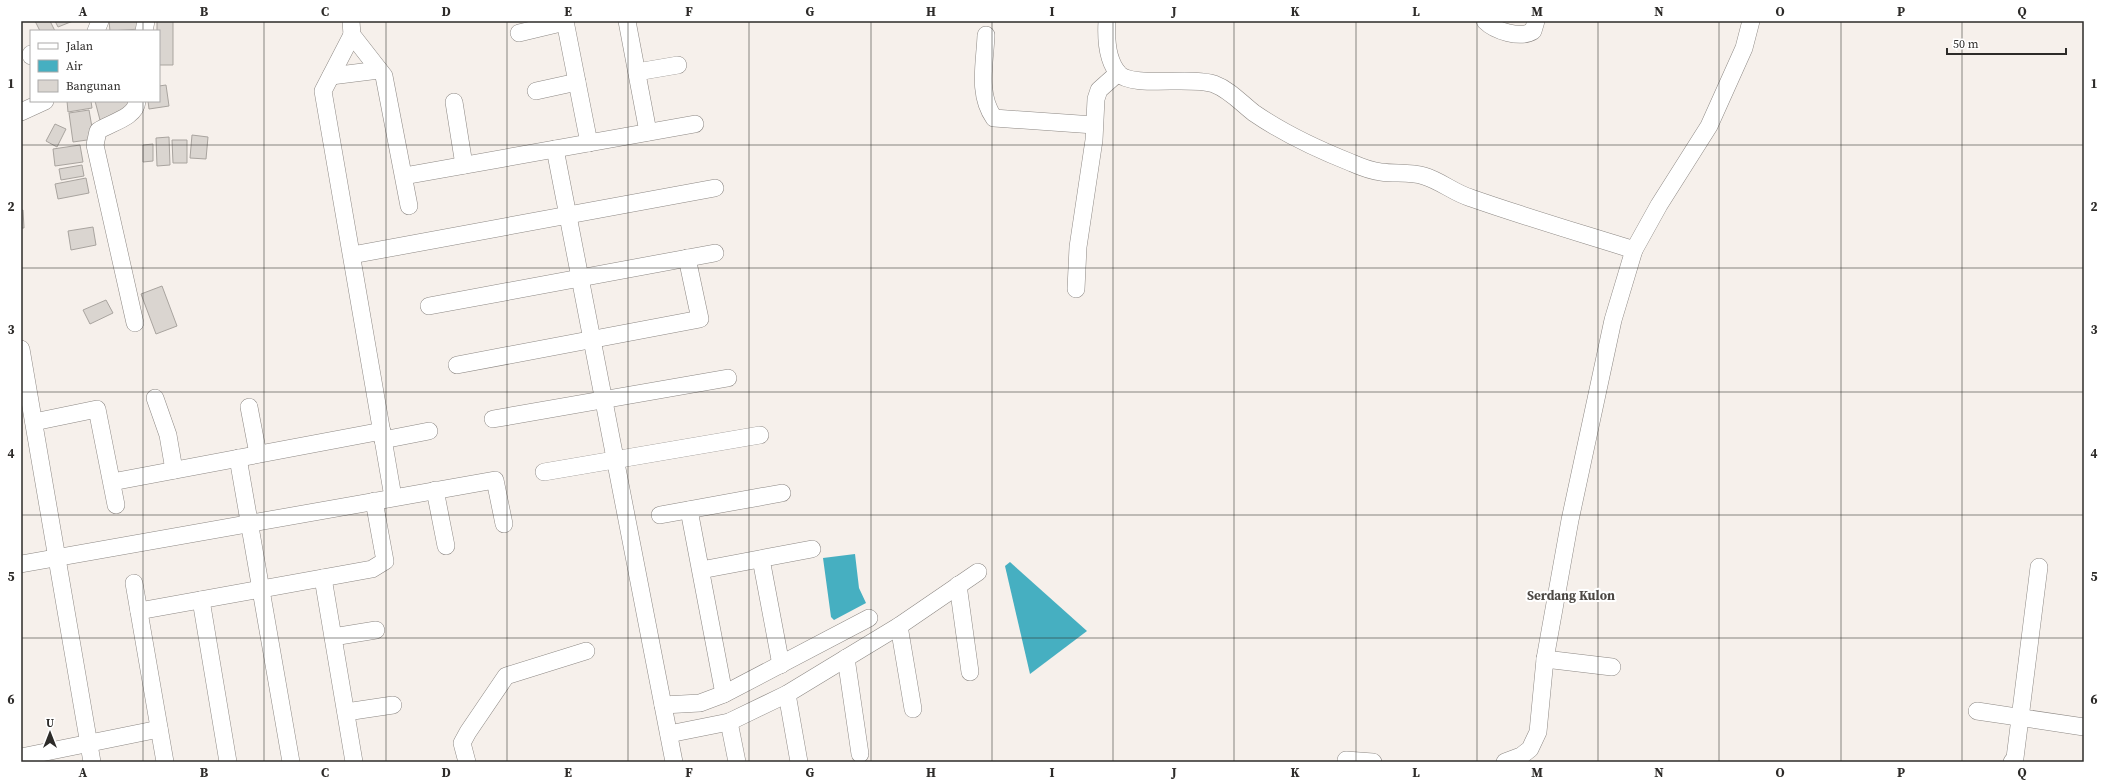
<svg xmlns="http://www.w3.org/2000/svg" width="2105" height="783" font-family="'Source Serif 4',serif">
  <rect width="100%" height="100%" fill="#f6f0eb"/>
  <g fill="#46afc1">
    <path d="M855,554L859,588L866,603L834,620L831,617L823,558Z"/>
    <path d="M1010,562L1087,631L1030,674L1005,566Z"/>
  </g>
  <g fill="#dad5d0" stroke="#a9a49f">
    <path d="M35,21H50L55,31H40Z"/>
    <path d="M55,21H73L58,27Z"/>
    <path d="M109,21H140V29L110,31Z"/>
    <path d="M157,21H173V65H159V31H157Z"/>
    <path d="M166,85L169,106L149,109L148,101H159V86Z"/>
    <path d="M67,101H91L92,108L68,112Z"/>
    <path d="M95,101H128L130,112L100,120Z"/>
    <path d="M89,110L94,139L73,142L69,113Z"/>
    <path d="M55,124L66,129L57,147L46,141Z"/>
    <path d="M192,135L208,137L206,159L190,158Z"/>
    <path d="M169,137L170,165L157,166L156,138Z"/>
    <path d="M172,140H187V163H173Z"/>
    <path d="M153,144V161L143,162V145Z"/>
    <path d="M80,145L83,162L55,166L53,149Z"/>
    <path d="M82,165L84,176L61,180L59,169Z"/>
    <path d="M86,178L89,193L58,199L55,184Z"/>
    <path d="M21,210H23L24,228H21Z"/>
    <path d="M93,227L96,245L71,250L68,231Z"/>
    <path d="M162,286L177,326L156,334L141,294Z"/>
    <path d="M106,300L113,313L90,324L83,310Z"/>
  </g>
  <g fill="none" stroke-linecap="round" stroke-linejoin="round">
    <g stroke="#8d8884" stroke-width="18">
      <g id="minor">
        <path d="M351,21L352,35L384,76L409,206"/>
        <path d="M565,21L589,143"/>
        <path d="M627,21L648,132"/>
        <path d="M1107,21C1106,37 1107,61 1119,74C1133,88 1191,76 1214,84C1230,90 1241,103 1254,113C1283,133 1319,150 1352,163C1361,167 1372,171 1381,172C1395,174 1410,172 1424,176C1441,181 1454,193 1471,198C1525,217 1580,233 1634,250"/>
        <path d="M1485,21C1495,31 1520,39 1533,31L1536,21"/>
        <path d="M96,31L100,21"/>
        <path d="M144,31L146,21"/>
        <path d="M519,33L565,22"/>
        <path d="M352,35L323,91L393,497"/>
        <path d="M986,35C985,63 977,94 994,118L1094,125"/>
        <path d="M31,54V56"/>
        <path d="M637,72L678,65"/>
        <path d="M331,76L379,70"/>
        <path d="M536,91L577,82"/>
        <path d="M454,102L464,165"/>
        <path d="M21,112L45,101"/>
        <path d="M555,149L674,762"/>
        <path d="M404,176L695,124"/>
        <path d="M352,255L715,188"/>
        <path d="M1076,289L1078,247L1094,140L1096,99L1099,90L1118,73"/>
        <path d="M429,306L715,253"/>
        <path d="M135,323L95,145L98,131C109,123 136,118 137,101"/>
        <path d="M21,349L92,762"/>
        <path d="M457,365L700,319L687,258"/>
        <path d="M155,398L168,435L174,470"/>
        <path d="M249,407L258,454"/>
        <path d="M493,419L728,378"/>
        <path d="M34,422L97,409L116,505"/>
        <path d="M383,440L429,431"/>
        <path d="M238,458L291,762"/>
        <path d="M544,472L760,435"/>
        <path d="M112,482L382,431"/>
        <path d="M435,490L446,546"/>
        <path d="M689,510L724,694"/>
        <path d="M660,515L782,493"/>
        <path d="M761,559L781,665"/>
        <path d="M21,564L495,480L504,524"/>
        <path d="M701,570L812,549"/>
        <path d="M323,578L354,762"/>
        <path d="M134,583L165,762"/>
        <path d="M958,585L970,672"/>
        <path d="M201,600L228,762"/>
        <path d="M139,611L372,569L385,561L374,501"/>
        <path d="M899,626L913,709"/>
        <path d="M333,637L376,630"/>
        <path d="M846,658L860,754"/>
        <path d="M1545,659L1612,667"/>
        <path d="M787,694L799,762"/>
        <path d="M663,705L700,703L724,694L869,618"/>
        <path d="M1977,711L2084,727"/>
        <path d="M346,712L393,705"/>
        <path d="M729,722L737,762"/>
        <path d="M669,734L729,722L787,694L899,626L978,572"/>
        <path d="M21,757L159,729"/>
        <path d="M1346,760L1373,762"/>
        <path d="M467,762L462,743L468,732L506,676L586,651"/>
        <path d="M1505,762L1521,756L1530,749L1538,732L1545,659L1570,520L1613,320L1634,250L1659,205L1709,126L1744,48L1751,21"/>
        <path d="M2012,762L2015,758L2039,567"/>
      </g>
    </g>
    <use href="#minor" stroke="#fff" stroke-width="17"/>
  </g>
  <path fill="none" stroke="#2d2b29" stroke-width="1" stroke-opacity="0.55" d="M143,21V31M264,21V762M386,21V762M507,21V762M628,21V762M749,21V762M871,21V762M992,21V762M1113,21V762M1234,21V762M1356,21V762M1477,21V762M1598,21V762M1719,21V762M1841,21V762M1962,21V762M143,101V762M21,145H2084M21,268H2084M21,392H2084M21,515H2084M21,638H2084"/>
  <g text-anchor="middle" dominant-baseline="central" stroke-width="4" stroke-linejoin="round" paint-order="stroke">
    <g font-size="13" font-weight="bold" fill="#4c4844" stroke="#fff">
      <text x="1571" y="595">Serdang Kulon</text>
    </g>
  </g>
  <rect width="2105" height="783" fill="none" stroke="#ffffff" stroke-width="44"/>
  <rect x="30" y="30" width="130" height="72" fill="#ffffff" stroke="#abaaa9"/>
  <rect x="38" y="43" width="20" height="6" fill="#ffffff" stroke="#abaaa9"/>
  <text x="66" y="50" font-size="12" fill="#2d2b29">Jalan</text>
  <rect x="38" y="60" width="20" height="12" fill="#46afc1" stroke="#abaaa9"/>
  <text x="66" y="70" font-size="12" fill="#2d2b29">Air</text>
  <rect x="38" y="80" width="20" height="12" fill="#dad5d0" stroke="#abaaa9"/>
  <text x="66" y="90" font-size="12" fill="#2d2b29">Bangunan</text>
  <g transform="translate(50 733)" stroke="#ffffff" stroke-width="3" paint-order="stroke">
  <path d="M0-3L7 15L0 10L-7 15Z" fill="#2d2b29"/>
  <text y="-6" font-size="11" font-weight="bold" text-anchor="middle" fill="#2d2b29">U</text>
  </g>
  <path d="M1947 48v6h119v-6" fill="none" stroke="#2d2b29" stroke-width="2"/>
  <text x="1953" y="48" font-size="12" fill="#2d2b29" stroke="#ffffff" stroke-width="3" paint-order="stroke">50 m</text>
  <rect x="22" y="22" width="2061" height="739" fill="none" stroke="#2d2b29" stroke-width="1.5"/>
  <g font-size="13" text-anchor="middle" font-weight="bold" fill="#2d2b29">
    <text x="83" y="16">A</text>
    <text x="204" y="16">B</text>
    <text x="325" y="16">C</text>
    <text x="446" y="16">D</text>
    <text x="568" y="16">E</text>
    <text x="689" y="16">F</text>
    <text x="810" y="16">G</text>
    <text x="931" y="16">H</text>
    <text x="1052" y="16">I</text>
    <text x="1174" y="16">J</text>
    <text x="1295" y="16">K</text>
    <text x="1416" y="16">L</text>
    <text x="1537" y="16">M</text>
    <text x="1659" y="16">N</text>
    <text x="1780" y="16">O</text>
    <text x="1901" y="16">P</text>
    <text x="2022" y="16">Q</text>
    <text x="11" y="88">1</text>
    <text x="2094" y="88">1</text>
    <text x="11" y="211">2</text>
    <text x="2094" y="211">2</text>
    <text x="11" y="334">3</text>
    <text x="2094" y="334">3</text>
    <text x="11" y="458">4</text>
    <text x="2094" y="458">4</text>
    <text x="11" y="581">5</text>
    <text x="2094" y="581">5</text>
    <text x="11" y="704">6</text>
    <text x="2094" y="704">6</text>
    <text x="83" y="777">A</text>
    <text x="204" y="777">B</text>
    <text x="325" y="777">C</text>
    <text x="446" y="777">D</text>
    <text x="568" y="777">E</text>
    <text x="689" y="777">F</text>
    <text x="810" y="777">G</text>
    <text x="931" y="777">H</text>
    <text x="1052" y="777">I</text>
    <text x="1174" y="777">J</text>
    <text x="1295" y="777">K</text>
    <text x="1416" y="777">L</text>
    <text x="1537" y="777">M</text>
    <text x="1659" y="777">N</text>
    <text x="1780" y="777">O</text>
    <text x="1901" y="777">P</text>
    <text x="2022" y="777">Q</text>
  </g>
</svg>
